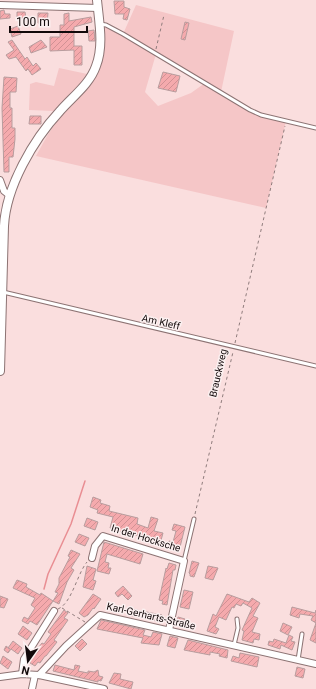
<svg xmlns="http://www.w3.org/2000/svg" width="316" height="689" font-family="Roboto,sans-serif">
  <defs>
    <pattern id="building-hatch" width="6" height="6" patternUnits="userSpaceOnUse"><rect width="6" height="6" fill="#f5aaad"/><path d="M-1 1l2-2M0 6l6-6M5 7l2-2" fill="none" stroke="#d19194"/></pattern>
  </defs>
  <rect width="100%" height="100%" fill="#fadede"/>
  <path fill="#f5c6c7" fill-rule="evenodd" d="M136,5L234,31L221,92L261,115L286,121L266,208L36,156L47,136L61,115L54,111L29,110L30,84L36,82L54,86L59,68L92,75L102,24L123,34ZM156,54L205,83L191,93L158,106L145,92Z"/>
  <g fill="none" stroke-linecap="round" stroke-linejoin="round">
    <path stroke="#e98e93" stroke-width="1.5" d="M44,589L48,574L71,524L85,481"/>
  </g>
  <g fill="url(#building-hatch)" stroke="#b89d9e">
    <path d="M114,1H124V7L130,9L127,20L123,19L124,14H115Z"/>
    <path d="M4,10L5,14H10V18L0,19V11Z"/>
    <path d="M17,12H25L26,18H17Z"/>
    <path d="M38,13H48L47,24L38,23Z"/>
    <path d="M69,13V21L91,17L92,22L74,27V46H82V65H74V50L50,51V37H60V25H64V14Z"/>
    <path d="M185,22L189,23L185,40L181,39Z"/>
    <path d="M18,26L21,34L12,37L10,29Z"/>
    <path d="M94,30L95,41H89L88,31Z"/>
    <path d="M12,40L25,59L27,57L33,66L36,63L41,69L32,75L28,69L26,71L16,57L9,59L6,55L14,50L8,42Z"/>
    <path d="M41,40L47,47L31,53L29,47Z"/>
    <path d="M163,72L180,76L176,92L158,88Z"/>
    <path d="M4,77L17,78L16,92H10V108H12V128H15V139L13,157H9V172H4L2,108Z"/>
    <path d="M30,116H41V124H29Z"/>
    <path d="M93,497L101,500L100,503L110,506L109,511L138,518L137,524L148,528L151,517L158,519L154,531L163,533L160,544L125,531L124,533L110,528L113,517L97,513L98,510L90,507Z"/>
    <path d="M87,518L98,522L95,530L84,526Z"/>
    <path d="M174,524L185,527L179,551L167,548L169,541L173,542L176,531L172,530Z"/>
    <path d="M79,534L89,538L85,546L75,542Z"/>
    <path d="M104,542L143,554L140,564L107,554L105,562L109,563L108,568H111L109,574L97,571Z"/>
    <path d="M71,550L80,554L71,568L74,570L67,582L59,604L53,601L58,593L55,592L59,584V578L70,557L68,556Z"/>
    <path d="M192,561L199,563L194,577L190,576V574L189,573Z"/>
    <path d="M169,563L176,565L175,570H173L167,605L162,604L163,601L159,600L166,568L167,569Z"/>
    <path d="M87,566L96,569L93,580L96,581L93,590L83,587Z"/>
    <path d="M208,566L218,568L213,580L205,578Z"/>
    <path d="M17,580L27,584L26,587L40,595L41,593L53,601L37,625L30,621L28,624L22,621L24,617L28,619L35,608L31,605L35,598L13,588Z"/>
    <path d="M123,586L132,596L128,600L122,594L118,597L115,593Z"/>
    <path d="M184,590L193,592L189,609L180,607Z"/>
    <path d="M93,594L101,599L94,609L93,608L88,615L84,617L79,613Z"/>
    <path d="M227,594L249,602L252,598L260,603L253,616L258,618L252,632L260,634L259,640L254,639L253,643L242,640L244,631L242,630L252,608L243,603L241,606L236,604L234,608L232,607L226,620L219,617L215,627L219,629L216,634L207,631L213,614L216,616Z"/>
    <path d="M0,596L8,599L4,608L0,607Z"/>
    <path d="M292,607L315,613L316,610V623L311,620L313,616L300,614L299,618L290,615Z"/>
    <path d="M131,609L162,615L161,622L129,615Z"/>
    <path d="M64,610L68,613L64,618L68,620L54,640L57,642L46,656H45L40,663L38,662L35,666L30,663L31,657L42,643L44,644L51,634L48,632Z"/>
    <path d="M178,617L185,619L183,627L176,625Z"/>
    <path d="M101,620L145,630L143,635L151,637L153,632L162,634L159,645L141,643L143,638L97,629Z"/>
    <path d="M283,623L292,627L288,635L280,631Z"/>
    <path d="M316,623V643L310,640Z"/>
    <path d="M23,626L32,633L27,640L18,634Z"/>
    <path d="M289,635L293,637L291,641L295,642L292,650L281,645L280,649L268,645L269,641L273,642L274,639L286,643Z"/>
    <path d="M170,636L178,638L175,648L167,646Z"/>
    <path d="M82,639L87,644L80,651L75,646Z"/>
    <path d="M188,640L228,650L227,658L219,656L220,654L210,652V655L184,650Z"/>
    <path d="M13,641L22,648L18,654L11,649L8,653L4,650L6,646L10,649L8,648Z"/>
    <path d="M240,653L259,657L257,667L231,661L233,656L239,658Z"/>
    <path d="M3,656L12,662L8,669L0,663Z"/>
    <path d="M55,665L74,670L75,665L80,666L78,671L88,673V671L94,672L98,670L99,676L103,677L101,681L98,680V682L53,671Z"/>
    <path d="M297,667L305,669L303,678L295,676Z"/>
    <path d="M114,673L121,674L120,679L133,682L131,689L109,683Z"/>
  </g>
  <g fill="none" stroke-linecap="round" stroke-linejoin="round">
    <g stroke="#8c7373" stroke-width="5">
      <g id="service">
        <path d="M100,24L106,25L123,34L250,110L261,115L316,128"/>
        <path d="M3,292L316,366"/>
        <path d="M184,561L194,519"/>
        <path d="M234,645L238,628L237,619"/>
        <path d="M298,660L302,634"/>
      </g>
    </g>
    <g stroke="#8c7373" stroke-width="8">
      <g id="minor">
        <path d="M0,5L98,8"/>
        <path d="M0,180L4,191L9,195"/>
        <path d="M92,558L95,546L103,536L184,561L169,630"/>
        <path d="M22,674L24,659L54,611"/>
        <path d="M39,675L66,646L100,615L316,664"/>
        <path d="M0,677L22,674L39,675L104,689"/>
        <path d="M32,689L35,675"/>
      </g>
    </g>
    <g stroke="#8c7373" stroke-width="10">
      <path id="tertiary" d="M0,371L4,226C6,187 33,140 60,111C72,97 90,84 96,66C104,46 99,21 97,0"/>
    </g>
    <g stroke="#8f7c7c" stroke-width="1" stroke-dasharray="3 3" stroke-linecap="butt">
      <path d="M156,49L164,15"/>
      <path d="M235,343L285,126"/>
      <path d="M195,514L233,352"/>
      <path d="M62,608L85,622"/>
      <path d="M58,609C72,603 77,574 87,562"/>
    </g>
    <use href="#service" stroke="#fff" stroke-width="3"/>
    <use href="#minor" stroke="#fff" stroke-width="6"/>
    <use href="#tertiary" stroke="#fff" stroke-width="8"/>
  </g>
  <g text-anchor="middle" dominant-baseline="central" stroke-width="3" stroke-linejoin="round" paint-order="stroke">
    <g font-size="10" fill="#12090a" stroke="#fbf0f0">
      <text transform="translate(161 322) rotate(13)">Am Kleff</text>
      <text transform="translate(218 373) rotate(-77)">Brauckweg</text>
      <text transform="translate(146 538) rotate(17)">In der Hocksche</text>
      <text transform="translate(151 616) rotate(13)">Karl-Gerharts-Straße</text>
    </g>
  </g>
  <g transform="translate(28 661) rotate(194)" stroke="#fbf0f0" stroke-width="3" paint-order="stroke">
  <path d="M0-3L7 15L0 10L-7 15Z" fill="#12090a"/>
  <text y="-6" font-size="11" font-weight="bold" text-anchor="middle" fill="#12090a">N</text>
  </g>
  <path d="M10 26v6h77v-6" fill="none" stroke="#12090a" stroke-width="2"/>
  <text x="16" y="26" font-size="12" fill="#12090a" stroke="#fbf0f0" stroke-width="3" paint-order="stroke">100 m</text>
</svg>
